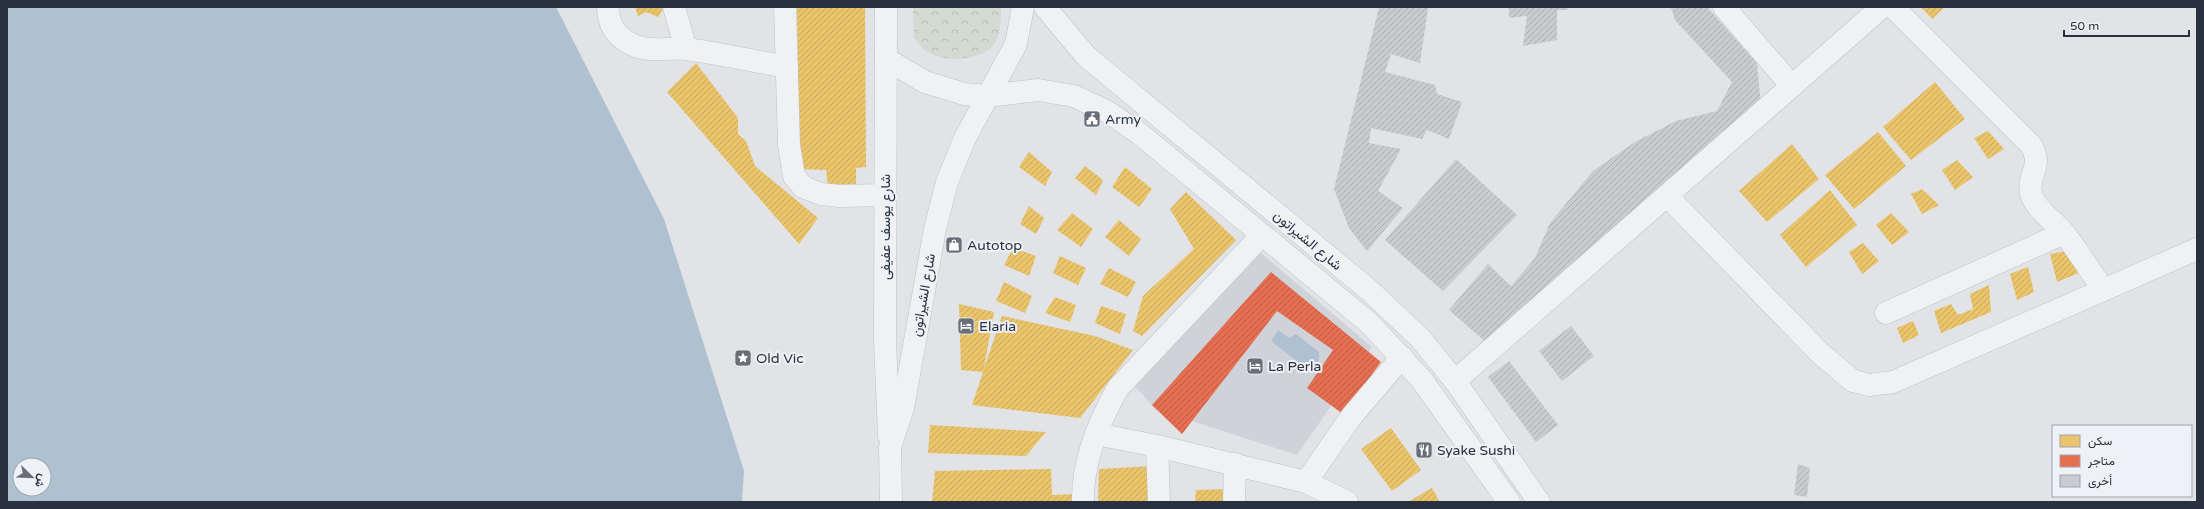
<svg xmlns="http://www.w3.org/2000/svg" width="2204" height="509" viewBox="0 0 2204 509" font-family="'Varela Round',Vazirmatn,sans-serif">
  <style>
    .built { fill: #cfd3d9 }
    .forest { fill: url(#forest-crowns) }
    .water { fill: #afc0d1; fill-rule: evenodd }
    .homes { fill: url(#homes-hatch) }
    .shops { fill: url(#shops-hatch) }
    .building { fill: url(#building-hatch) }
    .lines { fill: none; stroke-linecap: round; stroke-linejoin: round }
    .minor-casing { stroke: #bfc1c4; stroke-width: 23 }
    .minor { stroke: #f0f1f3; stroke-width: 22 }
    .labels { text-anchor: middle; stroke-width: 4; stroke-linejoin: round; paint-order: stroke }
    .poi-label { font-size: 14px; fill: #28313f; stroke: #eef1f6; text-anchor: start }
    .street-label { font-size: 14px; fill: #28313f; stroke: #eef1f6 }
  </style>
  <defs>
    <pattern id="forest-crowns" width="20" height="18" patternUnits="userSpaceOnUse"><rect width="20" height="18" fill="#d2dad1"/><path d="M2 6a3 3 0 1 1 6 0M12 15a3 3 0 1 1 6 0" fill="none" stroke="#b4bcb4"/></pattern>
    <pattern id="homes-hatch" width="6" height="6" patternUnits="userSpaceOnUse"><rect width="6" height="6" fill="#e9c46a"/><path d="M-1 1l2-2M0 6l6-6M5 7l2-2" fill="none" stroke="#c8a95d"/></pattern>
    <pattern id="shops-hatch" width="6" height="6" patternUnits="userSpaceOnUse"><rect width="6" height="6" fill="#e76f51"/><path d="M-1 1l2-2M0 6l6-6M5 7l2-2" fill="none" stroke="#bb5c45"/></pattern>
    <pattern id="building-hatch" width="6" height="6" patternUnits="userSpaceOnUse"><rect width="6" height="6" fill="#c9cbce"/><path d="M-1 1l2-2M0 6l6-6M5 7l2-2" fill="none" stroke="#adafb2"/></pattern>
  </defs>
  <rect width="100%" height="100%" fill="#e1e3e6"/>
  <path class="built" d="M 1256,249 L 1372,347 L 1297,455 L 1155,409 L 1134,385 Z"/>
  <path class="forest" d="M 913,7 L 1001,7 C 1001,19 1001,36 993,46 C 980,61 945,62 929,53 C 923,50 918,42 914,38 Z"/>
  <g class="water">
    <path d="M 7,7 L 556,7 L 664,219 L 744,471 L 742,502 L 7,502 ZM 20,465 L 44,465 L 44,489 L 20,489 Z"/>
    <path d="M 1278,330 L 1289,338 L 1296,334 L 1319,352 L 1319,361 L 1311,364 L 1307,369 L 1271,341 Z"/>
  </g>
  <g class="homes">
    <path d="M 635,7 L 664,7 L 658,17 L 646,12 L 638,16 Z"/>
    <path d="M 797,7 L 865,7 L 866,167 L 856,168 L 856,184 L 828,185 L 826,170 L 799,169 Z"/>
    <path d="M 1921,7 L 1945,7 L 1932,19 Z"/>
    <path d="M 696,63 L 738,118 L 738,134 L 746,141 L 755,166 L 818,218 L 799,244 L 667,92 Z"/>
    <path d="M 1935,82 L 1965,119 L 1911,160 L 1883,127 Z"/>
    <path d="M 1988,131 L 2004,149 L 1988,159 L 1974,138 Z"/>
    <path d="M 1878,132 L 1906,166 L 1854,209 L 1825,175 Z"/>
    <path d="M 1792,144 L 1819,179 L 1767,222 L 1739,191 Z"/>
    <path d="M 1029,152 L 1052,172 L 1045,186 L 1019,167 Z"/>
    <path d="M 1957,160 L 1973,177 L 1955,190 L 1942,170 Z"/>
    <path d="M 1085,166 L 1103,180 L 1096,195 L 1075,178 Z"/>
    <path d="M 1125,167 L 1152,189 L 1139,207 L 1112,187 Z"/>
    <path d="M 1922,189 L 1939,205 L 1922,214 L 1911,194 Z"/>
    <path d="M 1830,190 L 1857,225 L 1806,267 L 1780,235 Z"/>
    <path d="M 1186,192 L 1236,240 L 1142,336 L 1133,331 L 1143,296 L 1194,249 L 1170,209 Z"/>
    <path d="M 1029,206 L 1044,218 L 1036,234 L 1020,224 Z"/>
    <path d="M 1072,213 L 1093,229 L 1081,247 L 1057,230 Z"/>
    <path d="M 1891,213 L 1909,232 L 1892,245 L 1876,225 Z"/>
    <path d="M 1119,220 L 1141,239 L 1129,256 L 1105,237 Z"/>
    <path d="M 1863,243 L 1879,261 L 1862,274 L 1849,252 Z"/>
    <path d="M 1013,248 L 1036,256 L 1029,276 L 1004,265 Z"/>
    <path d="M 2067,251 L 2072,264 L 2078,264 L 2081,272 L 2057,282 L 2050,254 Z"/>
    <path d="M 1060,256 L 1086,268 L 1078,285 L 1053,273 Z"/>
    <path d="M 2028,267 L 2034,292 L 2017,300 L 2010,274 Z"/>
    <path d="M 1109,268 L 1136,282 L 1128,297 L 1100,284 Z"/>
    <path d="M 1004,282 L 1032,296 L 1025,313 L 996,301 Z"/>
    <path d="M 1989,285 L 1991,312 L 1941,333 L 1934,311 L 1951,304 L 1958,315 L 1973,309 L 1970,294 Z"/>
    <path d="M 1055,297 L 1076,305 L 1070,322 L 1045,313 Z"/>
    <path d="M 959,304 L 994,312 L 984,368 L 1002,316 L 1095,336 L 1133,350 L 1080,418 L 972,405 L 983,372 L 961,370 Z"/>
    <path d="M 1101,306 L 1126,314 L 1120,334 L 1095,323 Z"/>
    <path d="M 1913,321 L 1919,335 L 1903,343 L 1897,328 Z"/>
    <path d="M 930,425 L 1046,432 L 1026,456 L 928,453 Z"/>
    <path d="M 1391,428 L 1421,470 L 1392,491 L 1361,449 Z"/>
    <path d="M 1153,466 L 1154,502 L 1098,502 L 1099,469 Z"/>
    <path d="M 1051,469 L 1052,495 L 1076,494 L 1076,502 L 932,502 L 935,471 Z"/>
    <path d="M 1432,488 L 1440,502 L 1408,502 Z"/>
    <path d="M 1226,489 L 1226,502 L 1195,502 L 1196,490 Z"/>
  </g>
  <path class="shops" d="M 1271,272 L 1381,362 L 1343,414 L 1307,388 L 1333,350 L 1277,311 L 1182,434 L 1152,405 Z"/>
  <g class="building">
    <path d="M 1379,7 L 1431,7 L 1428,8 L 1420,63 L 1391,54 L 1385,72 L 1435,85 L 1437,94 L 1462,102 L 1449,139 L 1427,130 L 1422,139 L 1371,128 L 1369,143 L 1401,149 L 1378,191 L 1403,208 L 1367,251 L 1349,228 L 1334,189 Z"/>
    <path d="M 1509,7 L 1567,7 L 1568,10 L 1557,10 L 1557,40 L 1523,46 L 1527,16 L 1509,18 Z"/>
    <path d="M 1671,7 L 1707,7 L 1757,63 L 1761,105 L 1565,279 L 1558,275 L 1488,344 L 1449,310 L 1488,264 L 1511,286 L 1535,258 L 1550,223 L 1593,171 L 1635,142 L 1676,121 L 1717,111 L 1732,82 L 1675,20 Z"/>
    <path d="M 1456,159 L 1517,215 L 1443,291 L 1385,240 Z"/>
    <path d="M 1571,326 L 1594,356 L 1562,381 L 1539,351 Z"/>
    <path d="M 1509,361 L 1558,425 L 1536,442 L 1488,377 Z"/>
    <path d="M 1798,464 L 1810,468 L 1807,497 L 1794,495 Z"/>
  </g>
  <g class="lines">
    <g class="minor-casing">
      <g id="minor">
        <path d="M 608,7 C 608,25 616,37 633,45 C 651,53 669,47 687,49 C 721,54 754,61 787,67"/>
        <path d="M 674,7 L 686,49"/>
        <path d="M 785,7 L 789,145 L 794,176 L 803,187 L 821,194 L 839,196 L 885,195"/>
        <path d="M 886,7 L 885,341 L 889,436"/>
        <path d="M 1045,7 L 1086,56 L 1369,290 L 1420,338 L 1455,381 L 1539,502"/>
        <path d="M 1724,7 L 1792,86"/>
        <path d="M 1893,7 L 2031,145 C 2044,168 2027,173 2031,193 C 2035,209 2054,221 2064,233 C 2078,251 2090,271 2103,289"/>
        <path d="M 886,59 L 925,82 L 964,94 L 988,96 L 1038,90 L 1074,96 L 1108,112 L 1140,134 L 1369,323 L 1421,379 L 1509,502"/>
        <path d="M 1668,197 L 1821,354 L 1853,381 L 1869,385 L 1893,382 L 2197,249"/>
        <path d="M 1886,313 L 2064,233"/>
        <path d="M 1455,381 L 1882,7"/>
        <path d="M 1096,434 L 1157,446 L 1306,482 L 1347,502"/>
        <path d="M 1157,446 L 1159,502"/>
        <path d="M 1306,482 L 1351,417 L 1402,357"/>
        <path d="M 891,502 L 890,447 L 903,408 L 935,229 L 947,182 L 965,138 L 1016,44 L 1023,7"/>
        <path d="M 1083,502 C 1082,462 1098,423 1118,388 L 1261,236"/>
        <path d="M 1234,502 L 1235,464"/>
      </g>
    </g>
    <use href="#minor" class="minor"/>
  </g>
  <defs>
    <g id="civic-square" transform="scale(0.9)"><rect x="-9" y="-9" width="18" height="18" rx="4" fill="#696f79" stroke="#eef1f6"/><path d="M-.6-6.5H3V-4.5H.6V-3L4-1V1h2V6H-6V1h2V-1L-.6-3ZM-1.2 2.5V6h2.4V2.5Z" fill="#fff"/></g>
    <g id="shop-square" transform="scale(0.9)"><rect x="-9" y="-9" width="18" height="18" rx="4" fill="#696f79" stroke="#eef1f6"/><path d="M-5-2.5h2.3a2.7 3.5 0 0 1 5.4 0H5L5.5 6h-11ZM-1.5-2.5h3a1.5 2.3 0 0 0-3 0Z" fill="#fff"/></g>
    <g id="hotel-square" transform="scale(0.9)"><rect x="-9" y="-9" width="18" height="18" rx="4" fill="#696f79" stroke="#eef1f6"/><path d="M-6-4.5h1.5V1H6V5H4.5V3h-9V5H-6ZM-4 0a1.8 1.8 0 1 1 3.6 0ZM.5 0V-2.5h3Q6-2.5 6 0Z" fill="#fff"/></g>
    <g id="sight-square" transform="scale(0.9)"><rect x="-9" y="-9" width="18" height="18" rx="4" fill="#696f79" stroke="#eef1f6"/><path d="M0-6L1.8-2.2L6-1.7L2.9 1.2L3.7 5.4L0 3.3L-3.7 5.4L-2.9 1.2L-6-1.7L-1.8-2.2Z" fill="#fff"/></g>
    <g id="restaurant-square" transform="scale(0.9)"><rect x="-9" y="-9" width="18" height="18" rx="4" fill="#696f79" stroke="#eef1f6"/><path d="M-5-6h1v4h1v-4h1v4h1v-4h1v5L-1.5 .5V6h-2V.5L-5-1ZM5-6V6H3V1.5H1.5Q1.5-4 5-6Z" fill="#fff"/></g>
  </defs>
  <g fill-rule="evenodd">
    <use href="#civic-square" x="1092" y="119"/>
    <use href="#shop-square" x="954" y="245"/>
    <use href="#hotel-square" x="966" y="326"/>
    <use href="#sight-square" x="743" y="358"/>
    <use href="#hotel-square" x="1255" y="366"/>
    <use href="#restaurant-square" x="1424" y="450"/>
  </g>
  <g class="labels">
    <g class="poi-label">
      <text x="1105" y="124">Army</text>
      <text x="967" y="250">Autotop</text>
      <text x="979" y="331">Elaria</text>
      <text x="756" y="363">Old Vic</text>
      <text x="1268" y="371">La Perla</text>
      <text x="1437" y="455">Syake Sushi</text>
    </g>
    <g class="street-label">
      <text transform="translate(885 227) rotate(-90)" y="5">شارع يوسف عفيفى</text>
      <text transform="translate(1308 240) rotate(40)" y="5">شارع الشيراتون</text>
      <text transform="translate(923 295) rotate(-80)" y="5">شارع الشيراتون</text>
    </g>
  </g>
  <rect width="2204" height="509" fill="none" stroke="#28313f" stroke-width="16"/>
  <rect x="2052" y="425" width="140" height="72" fill="#eef1f6" stroke="#9fa4ad"/>
  <rect x="2060" y="435" width="20" height="12" fill="#e9c46a" stroke="#9fa4ad"/>
  <text x="2088" y="445" font-size="12" fill="#28313f">سكن</text>
  <rect x="2060" y="455" width="20" height="12" fill="#e76f51" stroke="#9fa4ad"/>
  <text x="2088" y="465" font-size="12" fill="#28313f">متاجر</text>
  <rect x="2060" y="475" width="20" height="12" fill="#c9cbce" stroke="#9fa4ad"/>
  <text x="2088" y="485" font-size="12" fill="#28313f">أخرى</text>
  <g transform="translate(32 477) rotate(113)"><circle r="19" fill="#eef1f6" stroke="#9fa4ad"/>
  <path d="M0-3L7 15L0 10L-7 15Z" fill="#696f79"/>
  <text y="-6" font-size="11" font-weight="bold" text-anchor="middle" fill="#28313f">ش</text>
  </g>
  <path d="M2064 30v6h125v-6" fill="none" stroke="#28313f" stroke-width="2"/>
  <text x="2070" y="30" font-size="12" fill="#28313f" stroke="#eef1f6" stroke-width="3" paint-order="stroke">50 m</text>
</svg>
